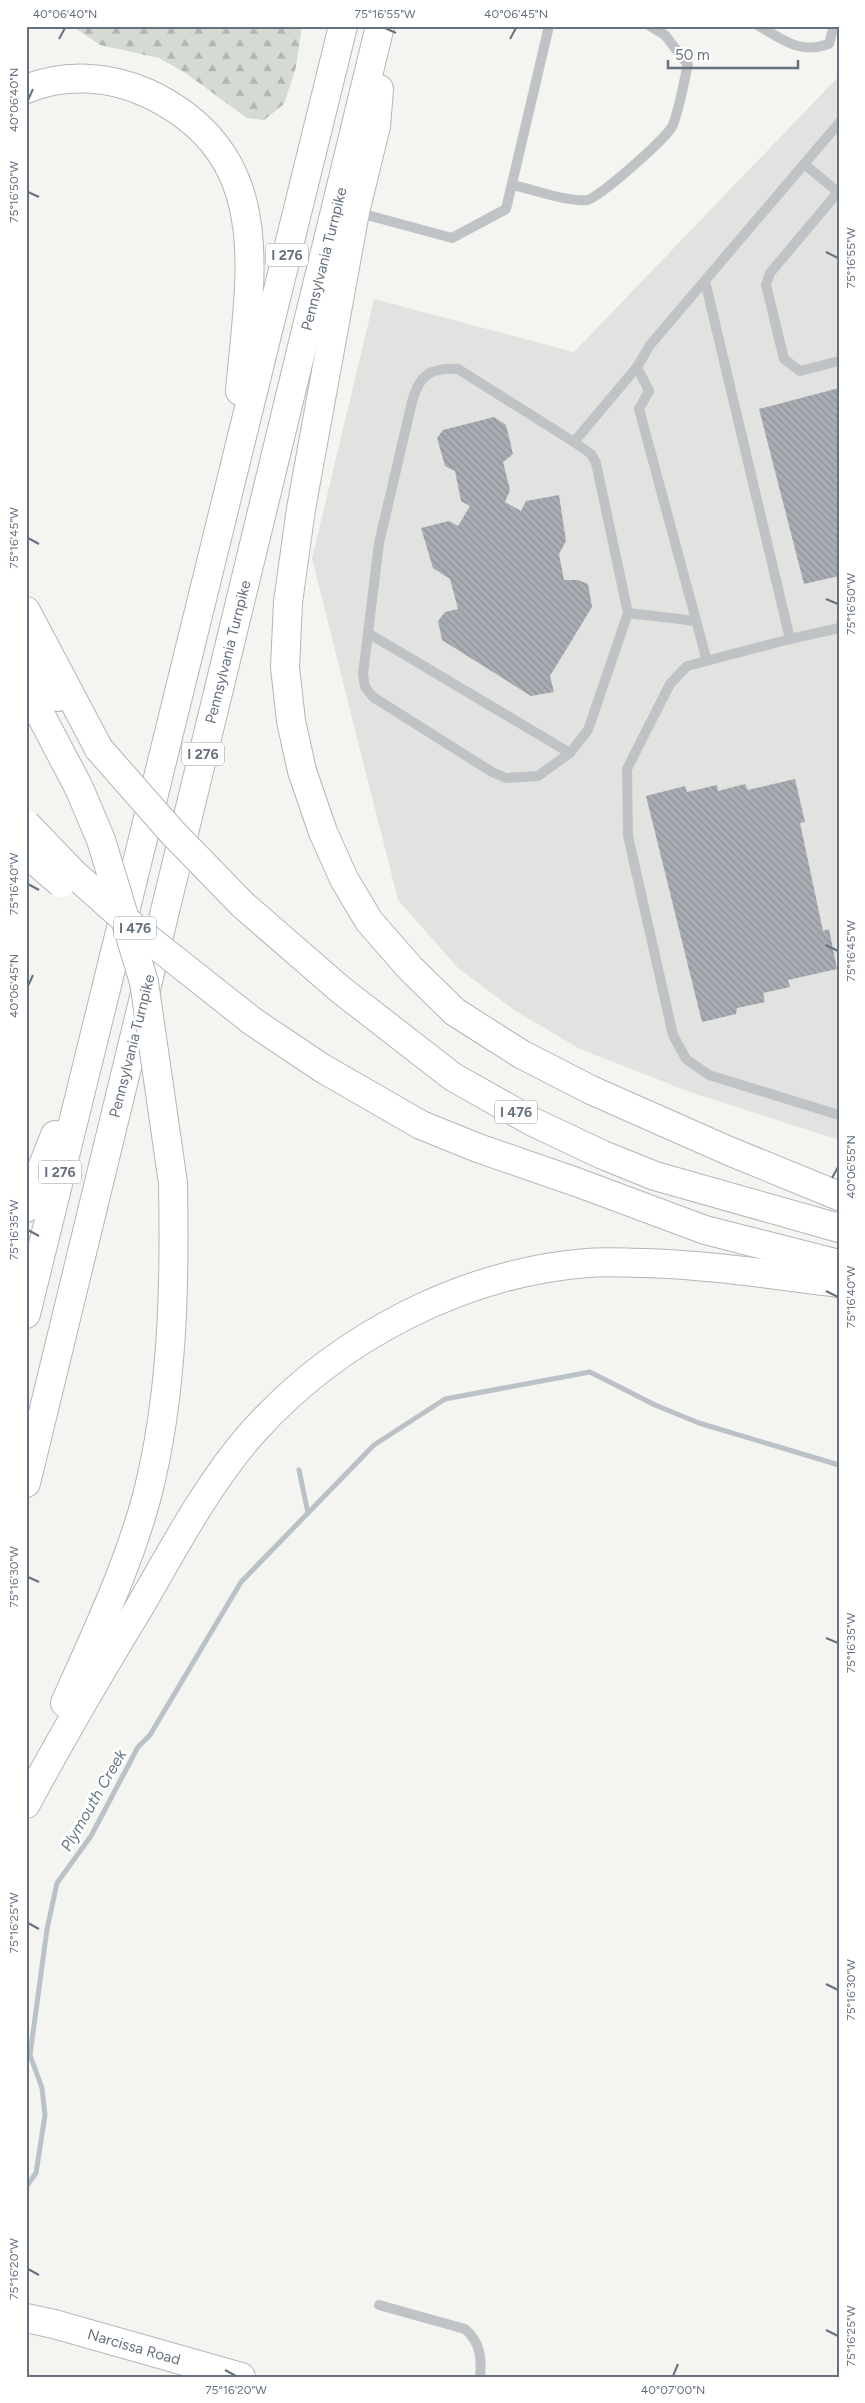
<svg xmlns="http://www.w3.org/2000/svg" width="865" height="2403" viewBox="0 0 865 2403" font-family="Figtree,sans-serif">
  <style>
    .built { fill: #e2e3e1 }
    .forest { fill: url(#forest-firs) }
    .lines { fill: none; stroke-linecap: round; stroke-linejoin: round }
    .stream { stroke: #bac2c8; stroke-width: 5 }
    .building { fill: url(#building-back-hatch) }
    .secondary-casing { stroke: #b5b8bd; stroke-width: 30 }
    .highway-casing { stroke: #b3b6b9; stroke-width: 30 }
    .lane { stroke: #c0c3c6; stroke-width: 10 }
    .secondary { stroke: #fff; stroke-width: 28 }
    .highway { stroke: #fff; stroke-width: 28 }
    .highway-bridge-casing { stroke: #b3b6b9; stroke-width: 30; stroke-linecap: butt }
    .highway-bridge { stroke: #fff; stroke-width: 28 }
    .ticks { fill: none; stroke: #66717f; stroke-width: 2 }
    .labels { text-anchor: middle; stroke-width: 5; stroke-linejoin: round; paint-order: stroke }
    .shield { fill: #fff; stroke: #949ca5; stroke-width: 1 }
    .shield-label { font-size: 14px; font-weight: bold; fill: #66717f }
    .street-label { font-size: 15px; fill: #66717f; stroke: #fff }
    .water-label { font-size: 16px; font-style: italic; fill: #677884; stroke: #fff }
    .neatline { fill: none; stroke: #66717f; stroke-width: 2 }
    .ticks-label { font-size: 12px; text-anchor: middle; fill: #66717f }
  </style>
  <defs>
    <pattern id="forest-firs" width="22" height="20" patternUnits="userSpaceOnUse" patternTransform="scale(1.25)"><rect width="22" height="20" fill="#d5dbd2"/><path d="M5 1l3.5 6h-7zM16 11l3.5 6h-7z" fill="#b1b6b0"/></pattern>
    <pattern id="building-back-hatch" width="6" height="6" patternUnits="userSpaceOnUse" patternTransform="scale(1.25)"><rect width="6" height="6" fill="#a8adb3"/><path d="M-1 5l2 2M0 0l6 6M5-1l2 2" fill="none" stroke="#8d9197"/></pattern>
  </defs>
  <rect width="100%" height="100%" fill="#f4f4f1"/>
  <path class="built" d="M 839,76 L 839,1140 L 690,1092 L 580,1049 L 514,1010 L 458,968 L 398,900 L 312,559 L 374,299 L 574,352 Z"/>
  <path class="forest" d="M 72,26 L 302,26 L 296,67 L 284,104 L 264,120 L 247,118 L 184,72 L 159,58 L 100,45 Z"/>
  <g class="lines">
    <g class="stream">
      <path d="M 299,1470 L 308,1513"/>
      <path d="M 26,2187 L 36,2173 L 45,2115 L 42,2088 L 30,2055 L 47,1929 L 57,1883 L 91,1836 L 138,1747 L 150,1735 L 241,1582 L 374,1445 L 445,1399 L 590,1372 L 655,1405 L 699,1423 L 839,1465"/>
    </g>
  </g>
  <g class="building">
    <path d="M 839,388 L 839,576 L 804,584 L 759,409 Z"/>
    <path d="M 494,417 L 506,425 L 513,454 L 503,462 L 510,490 L 505,502 L 521,511 L 526,501 L 559,495 L 566,541 L 559,554 L 564,580 L 578,580 L 588,584 L 592,607 L 550,676 L 554,692 L 531,696 L 442,640 L 438,621 L 445,612 L 458,609 L 450,579 L 433,568 L 421,528 L 449,521 L 458,526 L 470,506 L 461,501 L 455,471 L 445,466 L 437,438 L 443,430 Z"/>
    <path d="M 795,779 L 805,822 L 800,823 L 823,931 L 829,929 L 837,969 L 788,980 L 790,987 L 763,993 L 765,1002 L 737,1008 L 736,1014 L 702,1022 L 646,796 L 685,786 L 687,792 L 717,785 L 718,791 L 745,784 L 748,790 Z"/>
  </g>
  <g class="lines">
    <g class="secondary-casing">
      <path id="secondary" d="M 26,2318 L 54,2324 L 241,2377"/>
    </g>
    <g class="highway-casing">
      <g id="highway">
        <path d="M 26,89 C 65,73 110,76 147,93 C 278,154 250,274 240,391"/>
        <path d="M 379,89 L 376,126 L 355,212 L 301,509 L 288,602 L 285,667 L 291,721 L 302,771 L 323,832 L 344,879 L 369,921 L 410,968 L 455,1012 L 521,1054 L 591,1090 L 729,1151 L 839,1196"/>
        <path d="M 26,611 L 99,749"/>
        <path d="M 26,657 L 58,697"/>
        <path d="M 26,687 L 79,788"/>
        <path d="M 243,905 L 341,990 L 453,1077 L 533,1122 L 603,1155 L 655,1176 L 839,1228"/>
        <path d="M 252,1021 L 322,1068 L 421,1125 L 478,1148 L 579,1183 L 705,1230 L 839,1264"/>
        <path d="M 26,1208 L 55,1135"/>
        <path d="M 26,1314 L 343,26"/>
        <path d="M 26,1483 L 380,26"/>
        <path d="M 65,1703 C 95,1636 128,1567 147,1496 C 173,1394 175,1287 173,1183"/>
        <path d="M 26,1804 C 62,1737 100,1672 139,1608 C 174,1548 207,1484 253,1432 C 337,1338 462,1273 587,1263 C 606,1261 626,1263 646,1263 C 711,1265 774,1275 839,1283"/>
      </g>
    </g>
    <g class="lane">
      <path d="M 759,26 C 785,41 799,54 829,44 L 834,26"/>
      <path d="M 804,164 L 838,192"/>
      <path d="M 512,185 C 533,189 566,202 587,200 C 599,198 668,137 673,125 C 680,106 683,85 688,65 L 665,35 L 650,26"/>
      <path d="M 839,191 L 770,273 L 766,285 L 784,359 L 800,371 L 839,361"/>
      <path d="M 356,212 L 452,238 L 506,209 L 549,26"/>
      <path d="M 705,281 L 790,639 L 687,666 L 670,684 L 627,769 L 628,836 L 673,1035 L 686,1059 L 709,1075 L 839,1115"/>
      <path d="M 637,367 L 574,442 L 458,369 C 431,367 419,375 412,402 L 379,543 L 363,674 L 365,687 L 373,697 L 492,772 L 506,778 L 538,776 L 570,753 L 588,730 L 628,613 L 696,621"/>
      <path d="M 574,442 L 591,454 L 596,463 L 628,613"/>
      <path d="M 368,633 L 570,753"/>
      <path d="M 790,639 L 839,628"/>
      <path d="M 707,661 L 639,409 L 649,391 L 637,367 L 650,345 L 839,123"/>
      <path d="M 379,2305 L 465,2329 C 480,2342 482,2357 480,2377"/>
    </g>
    <use href="#secondary" class="secondary"/>
    <use href="#highway" class="highway"/>
    <g class="highway-bridge-casing">
      <g id="highway-bridge">
        <path d="M 99,749 L 172,832 L 243,905"/>
        <path d="M 79,788 L 101,840 L 144,982 L 173,1183"/>
        <path d="M 26,824 L 73,873 L 137,930 L 252,1021"/>
        <path d="M 26,853 L 61,883"/>
      </g>
    </g>
    <use href="#highway-bridge" class="highway-bridge"/>
  </g>
  <path class="ticks" d="M 385,28 L 396,33M 59,39 L 65,28M 510,39 L 516,28M 28,100 L 33,89M 28,192 L 39,197M 826,252 L 838,258M 28,538 L 39,544M 826,599 L 838,604M 28,884 L 39,890M 826,945 L 838,951M 28,986 L 33,975M 832,1178 L 838,1167M 28,1230 L 39,1236M 826,1291 L 838,1297M 28,1577 L 39,1582M 826,1638 L 838,1643M 28,1923 L 39,1929M 826,1984 L 838,1990M 28,2269 L 39,2275M 826,2330 L 838,2336M 225,2370 L 236,2376M 673,2376 L 678,2364"/>
  <g class="labels">
    <g class="shield">
      <rect x="266" y="243.5" width="42" height="23" rx="4"/>
      <rect x="182" y="742.5" width="42" height="23" rx="4"/>
      <rect x="114" y="916.5" width="42" height="23" rx="4"/>
      <rect x="495" y="1100.5" width="42" height="23" rx="4"/>
      <rect x="39" y="1160.5" width="42" height="23" rx="4"/>
    </g>
    <g class="shield-label">
      <text x="287" y="260">I 276</text>
      <text x="203" y="759">I 276</text>
      <text x="135" y="933">I 476</text>
      <text x="516" y="1117">I 476</text>
      <text x="60" y="1177">I 276</text>
    </g>
    <g class="street-label">
      <text transform="translate(324 259) rotate(-76)" y="5">Pennsylvania Turnpike</text>
      <text transform="translate(228 652) rotate(-76)" y="5">Pennsylvania Turnpike</text>
      <text transform="translate(132 1046) rotate(-76)" y="5">Pennsylvania Turnpike</text>
      <text transform="translate(134 2347) rotate(16)" y="5">Narcissa Road</text>
    </g>
    <g class="water-label">
      <text transform="translate(93 1800) rotate(-60)" y="6">Plymouth Creek</text>
    </g>
  </g>
  <rect width="865" height="2403" fill="none" stroke="#ffffff" stroke-width="55"/>
  <path d="M668 60v8h130v-8" fill="none" stroke="#66717f" stroke-width="2.5"/>
  <text x="675" y="60" font-size="15" fill="#66717f" stroke="#ffffff" stroke-width="4" paint-order="stroke">50 m</text>
  <rect x="28" y="28" width="810" height="2348" class="neatline"/>
  <g class="ticks-label">
    <text x="65" y="18">40°06'40"N</text>
    <text x="385" y="18">75°16'55"W</text>
    <text x="516" y="18">40°06'45"N</text>
    <text transform="translate(14 100) rotate(-90)" y="4">40°06'40"N</text>
    <text transform="translate(14 192) rotate(-90)" y="4">75°16'50"W</text>
    <text transform="translate(851 258) rotate(-90)" y="4">75°16'55"W</text>
    <text transform="translate(14 538) rotate(-90)" y="4">75°16'45"W</text>
    <text transform="translate(851 604) rotate(-90)" y="4">75°16'50"W</text>
    <text transform="translate(14 884) rotate(-90)" y="4">75°16'40"W</text>
    <text transform="translate(851 951) rotate(-90)" y="4">75°16'45"W</text>
    <text transform="translate(14 986) rotate(-90)" y="4">40°06'45"N</text>
    <text transform="translate(851 1167) rotate(-90)" y="4">40°06'55"N</text>
    <text transform="translate(14 1230) rotate(-90)" y="4">75°16'35"W</text>
    <text transform="translate(851 1297) rotate(-90)" y="4">75°16'40"W</text>
    <text transform="translate(14 1577) rotate(-90)" y="4">75°16'30"W</text>
    <text transform="translate(851 1643) rotate(-90)" y="4">75°16'35"W</text>
    <text transform="translate(14 1923) rotate(-90)" y="4">75°16'25"W</text>
    <text transform="translate(851 1990) rotate(-90)" y="4">75°16'30"W</text>
    <text transform="translate(14 2269) rotate(-90)" y="4">75°16'20"W</text>
    <text transform="translate(851 2336) rotate(-90)" y="4">75°16'25"W</text>
    <text x="236" y="2394">75°16'20"W</text>
    <text x="673" y="2394">40°07'00"N</text>
  </g>
</svg>
